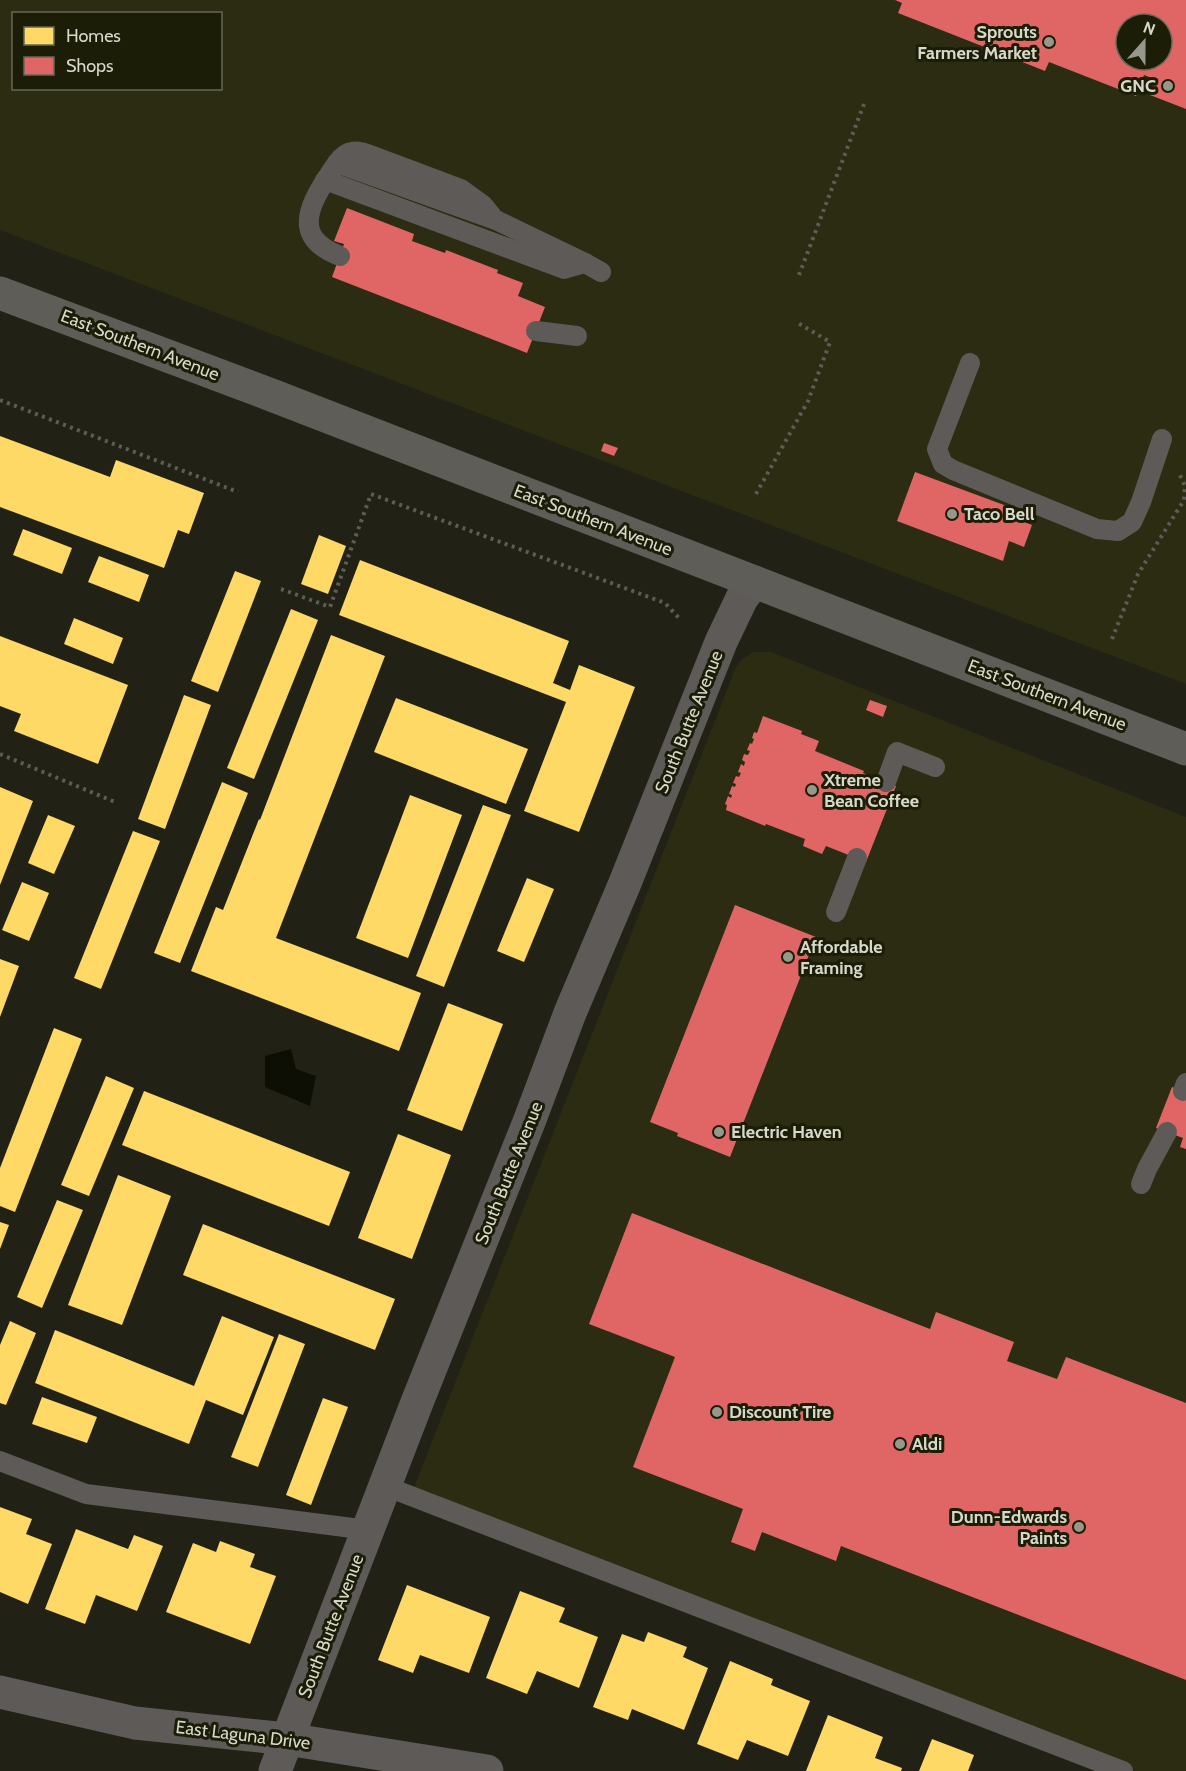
<svg xmlns="http://www.w3.org/2000/svg" width="1186" height="1771" viewBox="0 0 1186 1771" font-family="Cabin,sans-serif">
  <style>
    .built { fill: #2b2c11; fill-rule: evenodd }
    .water { fill: #0e0f04 }
    .homes { fill: #ffd966 }
    .shops { fill: #e06666; fill-rule: evenodd }
    .lines { fill: none; stroke-linecap: round; stroke-linejoin: round }
    .path { stroke: #5d5c56; stroke-width: 4; stroke-dasharray: 3 4.5; stroke-linecap: butt }
    .service { stroke: #5d5a58; stroke-width: 20 }
    .minor { stroke: #5d5a58; stroke-width: 33 }
    .secondary { stroke: #5f5d58; stroke-width: 33 }
    .poi-dot { fill: #97988b; stroke: #1c1d07; stroke-width: 2 }
    .labels { text-anchor: middle; stroke-width: 6; stroke-linejoin: round; paint-order: stroke }
    .poi-label { font-size: 18px; font-weight: bold; fill: #d6d8ca; stroke: #1c1d07; text-anchor: start }
    .street-label { font-size: 18px; fill: #d6d8ca; stroke: #1c1d07 }
  </style>
  <rect width="100%" height="100%" fill="#212215"/>
  <g class="built">
    <path d="M 0,0 L 1186,0 L 1186,684 L 0,230 ZM 14,14 L 220,14 L 220,88 L 14,88 ZM 1126,24 L 1162,24 L 1162,60 L 1126,60 Z"/>
    <path d="M 754,652 L 771,652 L 1186,817 L 1186,1771 L 1127,1771 L 411,1495 L 736,667 L 742,659 Z"/>
  </g>
  <path class="water" d="M 291,1049 L 296,1069 L 316,1076 L 310,1106 L 265,1087 L 265,1056 Z"/>
  <g class="homes">
    <path d="M 0,436 L 110,477 L 116,460 L 204,493 L 189,534 L 178,530 L 164,568 L 0,507 Z"/>
    <path d="M 23,529 L 72,548 L 62,574 L 13,555 Z"/>
    <path d="M 319,535 L 346,546 L 328,594 L 301,584 Z"/>
    <path d="M 99,556 L 149,575 L 139,602 L 88,582 Z"/>
    <path d="M 360,560 L 569,641 L 553,683 L 570,690 L 579,665 L 635,687 L 579,832 L 524,811 L 566,702 L 339,615 Z"/>
    <path d="M 235,571 L 261,581 L 218,692 L 191,681 Z"/>
    <path d="M 291,609 L 318,620 L 254,779 L 227,768 Z"/>
    <path d="M 74,618 L 123,638 L 113,664 L 64,644 Z"/>
    <path d="M 331,635 L 385,656 L 276,938 L 421,993 L 399,1051 L 191,971 L 216,907 L 223,910 L 259,819 L 260,820 Z"/>
    <path d="M 0,636 L 128,685 L 98,764 L 14,731 L 21,714 L 0,706 Z"/>
    <path d="M 184,695 L 211,705 L 165,829 L 138,819 Z"/>
    <path d="M 396,698 L 528,749 L 506,804 L 374,752 Z"/>
    <path d="M 222,782 L 248,793 L 180,963 L 154,953 Z"/>
    <path d="M 0,787 L 33,801 L 0,885 Z"/>
    <path d="M 410,795 L 462,815 L 408,958 L 356,938 Z"/>
    <path d="M 483,805 L 511,815 L 444,987 L 416,976 Z"/>
    <path d="M 48,815 L 75,826 L 54,874 L 28,863 Z"/>
    <path d="M 133,831 L 160,841 L 101,989 L 74,978 Z"/>
    <path d="M 527,878 L 554,889 L 524,962 L 497,951 Z"/>
    <path d="M 22,882 L 49,893 L 29,941 L 2,930 Z"/>
    <path d="M 0,959 L 19,966 L 0,1017 Z"/>
    <path d="M 448,1003 L 503,1024 L 462,1131 L 407,1110 Z"/>
    <path d="M 54,1028 L 82,1039 L 15,1212 L 0,1206 L 0,1168 Z"/>
    <path d="M 106,1076 L 134,1088 L 89,1196 L 61,1185 Z"/>
    <path d="M 144,1091 L 350,1172 L 329,1226 L 122,1145 Z"/>
    <path d="M 398,1134 L 451,1155 L 412,1259 L 358,1238 Z"/>
    <path d="M 118,1175 L 171,1196 L 122,1325 L 68,1305 Z"/>
    <path d="M 57,1200 L 83,1210 L 42,1308 L 17,1297 Z"/>
    <path d="M 0,1222 L 9,1225 L 0,1249 Z"/>
    <path d="M 203,1224 L 395,1299 L 375,1350 L 183,1275 Z"/>
    <path d="M 222,1316 L 274,1337 L 243,1415 L 206,1400 L 189,1444 L 35,1383 L 55,1330 L 194,1386 Z"/>
    <path d="M 10,1321 L 36,1333 L 6,1405 L 0,1403 L 0,1345 Z"/>
    <path d="M 279,1334 L 305,1344 L 258,1467 L 231,1457 Z"/>
    <path d="M 42,1397 L 97,1417 L 87,1443 L 32,1424 Z"/>
    <path d="M 323,1398 L 348,1407 L 311,1505 L 286,1495 Z"/>
    <path d="M 0,1507 L 32,1519 L 26,1534 L 52,1544 L 28,1604 L 0,1592 Z"/>
    <path d="M 76,1529 L 128,1549 L 134,1535 L 163,1546 L 137,1611 L 96,1595 L 85,1624 L 45,1609 Z"/>
    <path d="M 220,1541 L 255,1554 L 250,1567 L 276,1576 L 250,1644 L 166,1612 L 193,1543 L 216,1552 Z"/>
    <path d="M 407,1585 L 490,1617 L 469,1673 L 420,1655 L 413,1673 L 378,1660 Z"/>
    <path d="M 520,1591 L 565,1608 L 559,1622 L 598,1637 L 579,1688 L 537,1671 L 527,1694 L 486,1678 Z"/>
    <path d="M 648,1632 L 687,1647 L 683,1657 L 708,1668 L 684,1730 L 632,1709 L 628,1720 L 593,1707 L 622,1634 L 644,1642 Z"/>
    <path d="M 730,1661 L 773,1679 L 771,1685 L 810,1701 L 788,1756 L 747,1740 L 738,1760 L 697,1744 Z"/>
    <path d="M 828,1715 L 883,1737 L 875,1758 L 902,1768 L 901,1771 L 806,1771 Z"/>
    <path d="M 932,1739 L 974,1755 L 968,1771 L 919,1771 Z"/>
  </g>
  <g class="shops">
    <path d="M 895,0 L 1186,0 L 1186,109 L 1150,95 L 1157,80 L 1144,75 L 1136,96 L 1049,62 L 1045,71 L 898,13 L 902,3 ZM 1126,24 L 1162,24 L 1162,60 L 1126,60 Z"/>
    <path d="M 347,208 L 414,234 L 412,241 L 445,253 L 446,250 L 498,270 L 497,273 L 523,283 L 518,296 L 545,307 L 527,353 L 332,277 L 344,244 L 334,241 Z"/>
    <path d="M 604,443 L 618,448 L 614,456 L 601,451 Z"/>
    <path d="M 915,472 L 1023,512 L 1019,520 L 1032,525 L 1024,547 L 1009,541 L 1003,561 L 897,521 Z"/>
    <path d="M 870,700 L 887,706 L 883,717 L 866,710 Z"/>
    <path d="M 763,716 L 802,731 L 801,734 L 819,741 L 815,751 L 864,771 L 863,773 L 896,786 L 866,862 L 826,846 L 822,854 L 803,846 L 805,839 L 766,824 L 765,826 L 726,810 L 727,805 L 725,804 L 728,796 L 731,798 L 732,795 L 729,794 L 732,786 L 735,787 L 736,784 L 733,783 L 736,776 L 739,777 L 741,773 L 738,772 L 741,764 L 744,766 L 745,762 L 742,760 L 744,754 L 748,755 L 750,751 L 747,750 L 750,743 L 752,744 L 754,739 L 752,738 L 754,732 L 757,733 Z"/>
    <path d="M 735,905 L 816,937 L 730,1157 L 677,1136 L 678,1133 L 650,1122 Z"/>
    <path d="M 1172,1087 L 1186,1092 L 1186,1149 L 1180,1147 L 1183,1138 L 1156,1128 Z"/>
    <path d="M 632,1213 L 930,1329 L 936,1312 L 1014,1342 L 1007,1361 L 1057,1379 L 1066,1357 L 1186,1403 L 1186,1680 L 841,1546 L 836,1561 L 762,1532 L 755,1551 L 731,1542 L 743,1509 L 633,1467 L 675,1357 L 589,1324 Z"/>
  </g>
  <g class="lines">
    <g class="path">
      <path d="M 799,275 L 864,104"/>
      <path d="M 0,400 L 238,492"/>
      <path d="M 756,494 L 808,401 L 830,342 L 798,323"/>
      <path d="M 281,589 L 330,607 L 371,494 L 665,603 L 679,618"/>
      <path d="M 1112,639 L 1138,574 L 1184,500 L 1185,486 L 1179,473"/>
      <path d="M 0,754 L 115,802"/>
    </g>
    <g class="service">
      <path d="M 337,163 C 347,148 358,150 373,156 L 461,189 L 483,205 L 492,216"/>
      <path d="M 325,180 L 564,269 L 585,263 L 601,272"/>
      <path d="M 340,256 C 285,235 315,196 337,163 L 496,220 L 585,263"/>
      <path d="M 536,331 L 577,336"/>
      <path d="M 970,363 L 937,449 L 943,464 L 953,470 L 1097,529 L 1118,531 L 1132,522 L 1141,502 L 1162,439"/>
      <path d="M 886,782 L 897,752 L 935,767"/>
      <path d="M 836,912 L 857,858"/>
      <path d="M 1183,1091 L 1186,1083"/>
      <path d="M 1141,1184 L 1147,1169 L 1167,1132"/>
      <path d="M 0,1461 L 86,1494 L 368,1530"/>
      <path d="M 385,1486 L 1123,1771"/>
    </g>
    <g class="minor">
      <path d="M 0,1692 L 135,1723 L 287,1739 L 487,1771"/>
      <path d="M 275,1771 L 416,1405 L 529,1122 L 570,1013 L 625,883 L 721,642 L 742,598 L 754,582"/>
    </g>
    <path class="secondary" d="M 0,293 L 274,396 L 1186,749"/>
  </g>
  <g class="poi-dot">
    <circle cx="1049" cy="42" r="6"/>
    <circle cx="1168" cy="86" r="6"/>
    <circle cx="952" cy="514" r="6"/>
    <circle cx="812" cy="790" r="6"/>
    <circle cx="788" cy="957" r="6"/>
    <circle cx="719" cy="1132" r="6"/>
    <circle cx="717" cy="1412" r="6"/>
    <circle cx="900" cy="1444" r="6"/>
    <circle cx="1079" cy="1527" r="6"/>
  </g>
  <g class="labels">
    <g class="poi-label">
      <text x="1037" y="38" text-anchor="end">Sprouts<tspan x="1037" dy="21">Farmers Market</tspan></text>
      <text x="1156" y="92" text-anchor="end">GNC</text>
      <text x="964" y="520">Taco Bell</text>
      <text x="824" y="786">Xtreme<tspan x="824" dy="21">Bean Coffee</tspan></text>
      <text x="800" y="953">Affordable<tspan x="800" dy="21">Framing</tspan></text>
      <text x="731" y="1138">Electric Haven</text>
      <text x="729" y="1418">Discount Tire</text>
      <text x="912" y="1450">Aldi</text>
      <text x="1067" y="1523" text-anchor="end">Dunn-Edwards<tspan x="1067" dy="21">Paints</tspan></text>
    </g>
    <g class="street-label">
      <text transform="translate(140 345) rotate(21)" y="6">East Southern Avenue</text>
      <text transform="translate(593 520) rotate(21)" y="6">East Southern Avenue</text>
      <text transform="translate(1047 695) rotate(21)" y="6">East Southern Avenue</text>
      <text transform="translate(689 722) rotate(-68)" y="6">South Butte Avenue</text>
      <text transform="translate(509 1173) rotate(-68)" y="6">South Butte Avenue</text>
      <text transform="translate(331 1626) rotate(-69)" y="6">South Butte Avenue</text>
      <text transform="translate(243 1735) rotate(7)" y="6">East Laguna Drive</text>
    </g>
  </g>
  <rect x="12" y="12" width="210" height="78" fill="#1c1d07" stroke="#666855" stroke-width="1.5"/>
  <rect x="24" y="27" width="30" height="18" fill="#ffd966" stroke="#666855" stroke-width="1.5"/>
  <text x="66" y="42" font-size="18" fill="#d6d8ca">Homes</text>
  <rect x="24" y="57" width="30" height="18" fill="#e06666" stroke="#666855" stroke-width="1.5"/>
  <text x="66" y="72" font-size="18" fill="#d6d8ca">Shops</text>
  <g transform="translate(1144 42) rotate(21)"><circle r="28" fill="#1c1d07" stroke="#666855" stroke-width="1.5"/>
  <path d="M0-4.5L10 22L0 15L-10 22Z" fill="#97988b"/>
  <text y="-9" font-size="16" font-weight="bold" text-anchor="middle" fill="#d6d8ca">N</text>
  </g>
</svg>
